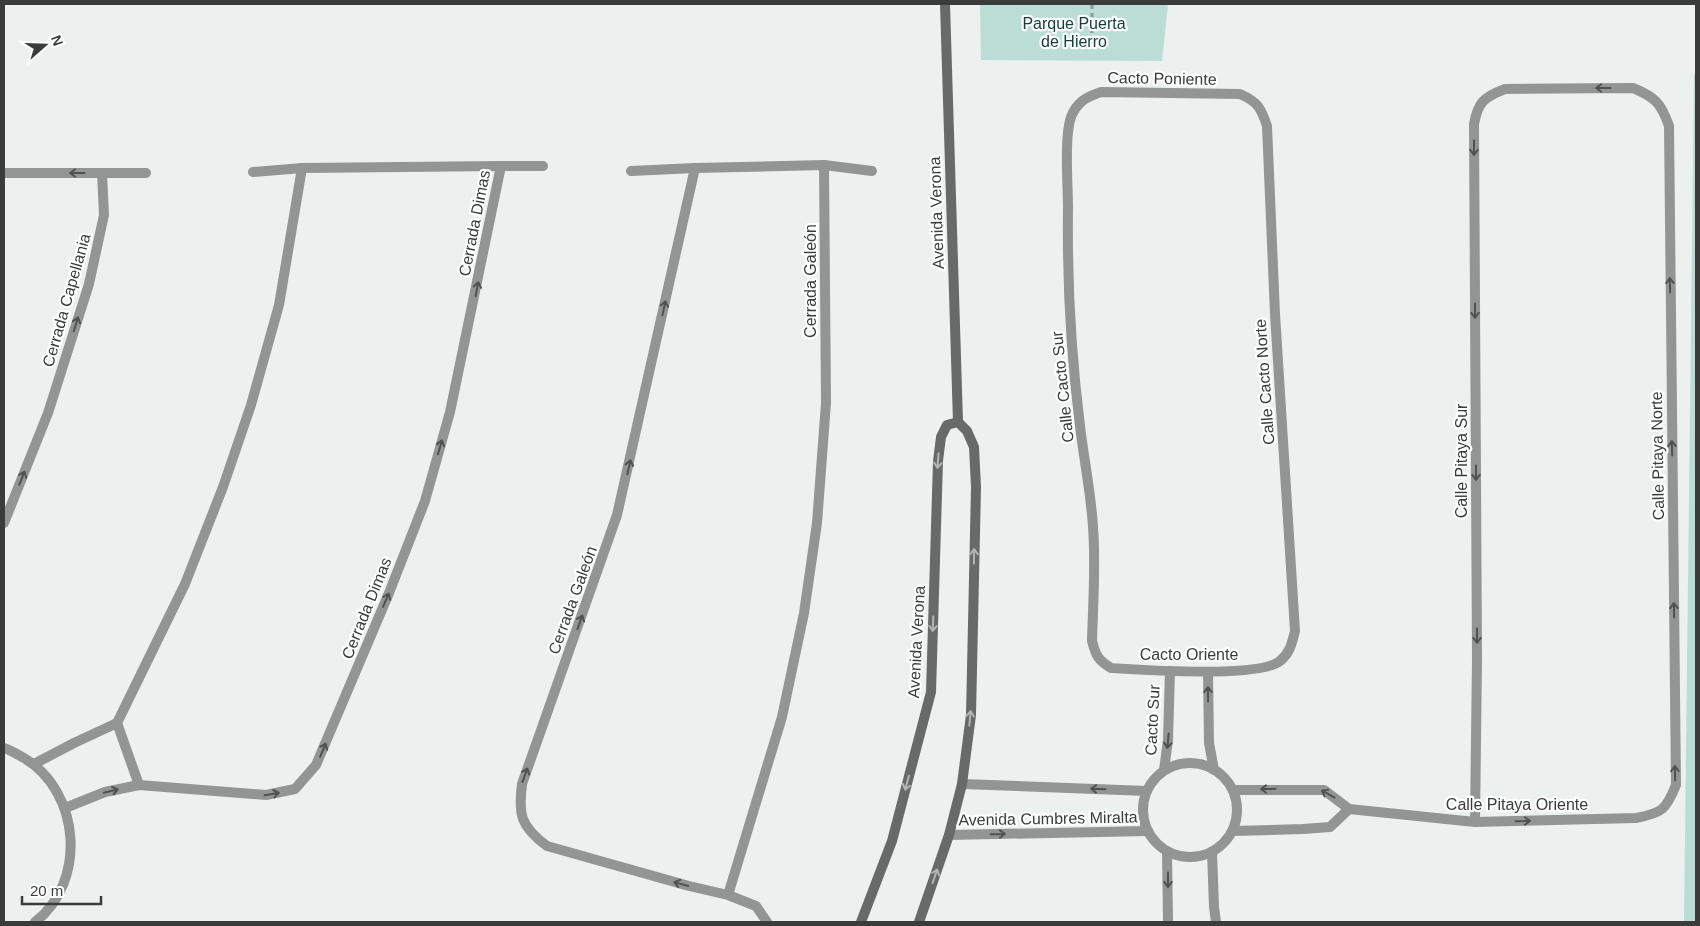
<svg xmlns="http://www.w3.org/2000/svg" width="1700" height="926" viewBox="0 0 1700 926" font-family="Arial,sans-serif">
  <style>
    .green { fill: #baddd5 }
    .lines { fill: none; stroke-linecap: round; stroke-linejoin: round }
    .path { stroke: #939696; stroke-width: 3; stroke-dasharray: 4 4; stroke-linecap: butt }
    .street { stroke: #939595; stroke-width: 10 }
    .secondary { stroke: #676a69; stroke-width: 10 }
    .oneway { stroke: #505252 }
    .oneway2 { stroke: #b3b4b4 }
    .labels { text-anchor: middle; stroke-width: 4.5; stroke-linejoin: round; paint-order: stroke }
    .park-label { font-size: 16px; fill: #144039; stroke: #fff }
    .street-label { font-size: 16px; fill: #3a3c3c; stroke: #fff }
  </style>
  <rect width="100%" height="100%" fill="#ecf1f0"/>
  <g class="green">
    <path d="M 980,4 L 1168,4 L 1162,61 L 981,60 Z"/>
    <path d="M 1694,74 L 1696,74 L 1696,922 L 1684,922 Z"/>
  </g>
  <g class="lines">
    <path class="path" d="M 1092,33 L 1092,4"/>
    <g class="street">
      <path d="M 1101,92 L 1240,94 C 1258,102 1261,108 1267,126 L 1275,314 L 1295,631 C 1292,643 1290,653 1280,661 C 1260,678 1142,670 1111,668 C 1098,660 1096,656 1092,641 C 1093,603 1096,565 1093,527 C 1091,493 1084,460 1080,426 C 1071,354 1067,280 1068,208 C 1068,185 1064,137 1071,117 C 1077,102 1086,97 1101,92 Z"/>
      <path d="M 824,165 L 872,171"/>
      <path d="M 501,166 L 543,166"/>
      <path d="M 631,171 L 695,168"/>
      <path d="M 253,172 L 302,168"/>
      <path d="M 4,173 L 102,173 L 104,215 L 89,284 L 48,413 L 4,523"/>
      <path d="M 102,173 L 146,173"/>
      <path d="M 1208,672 L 1209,743 L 1214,770"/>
      <path d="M 117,723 L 139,785"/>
      <path d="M 4,748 C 11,750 18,755 24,758 C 81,792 87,882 35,922"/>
      <circle cx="1190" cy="810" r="47"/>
      <path d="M 34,764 L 74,743 L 117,723 L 185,584 L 223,487 L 251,405 L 279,305 L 302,168 L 501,166 L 450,412 L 425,501 L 389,593 L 316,765 L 295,789 L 266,795 L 139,785 L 105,792 L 65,808"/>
      <path d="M 1164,770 L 1168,740 L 1170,671"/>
      <path d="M 962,784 L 1147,791"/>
      <path d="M 1233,790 L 1324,790 L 1349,809 L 1475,822 L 1636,818 C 1662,813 1666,810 1676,785 L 1669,126 C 1661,103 1655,97 1633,88 L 1505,89 C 1484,97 1478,102 1474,124 L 1477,658 L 1475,822"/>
      <path d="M 1233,831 L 1303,829 L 1330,827 L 1349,809"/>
      <path d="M 949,835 L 1148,831"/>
      <path d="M 1167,852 L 1168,922"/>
      <path d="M 1212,852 L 1214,907 L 1216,922"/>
      <path d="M 728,895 L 782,717 L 804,613 L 817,523 L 826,403 L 824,165 L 695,168 L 617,515 L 522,784 C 518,815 521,827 547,846 L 689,886 L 728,895 L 756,906 L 767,922"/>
    </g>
    <g class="secondary">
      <path d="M 861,922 L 892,841 L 931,692 L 938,461 L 941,437 L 947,425 L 958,422"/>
      <path d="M 919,922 L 949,835 L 962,784 L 971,715 L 976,487 L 974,447 L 967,431 L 958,422 L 945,4"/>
    </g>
  </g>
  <defs><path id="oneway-shaft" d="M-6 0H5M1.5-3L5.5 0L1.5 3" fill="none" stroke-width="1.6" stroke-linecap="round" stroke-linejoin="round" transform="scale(1.25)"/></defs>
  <g class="oneway">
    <use href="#oneway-shaft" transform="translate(1603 88) rotate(180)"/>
    <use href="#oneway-shaft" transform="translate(1474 148) rotate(90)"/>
    <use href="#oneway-shaft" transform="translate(77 173) rotate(180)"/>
    <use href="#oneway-shaft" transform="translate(1670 285) rotate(-91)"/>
    <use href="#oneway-shaft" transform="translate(477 289) rotate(-79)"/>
    <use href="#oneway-shaft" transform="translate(664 308) rotate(-78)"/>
    <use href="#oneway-shaft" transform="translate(1475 311) rotate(90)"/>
    <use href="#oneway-shaft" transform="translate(76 324) rotate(-73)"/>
    <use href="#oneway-shaft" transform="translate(440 447) rotate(-74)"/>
    <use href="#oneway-shaft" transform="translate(1672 448) rotate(-91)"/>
    <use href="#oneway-shaft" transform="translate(629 467) rotate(-77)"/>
    <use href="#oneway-shaft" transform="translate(1476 473) rotate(90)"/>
    <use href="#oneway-shaft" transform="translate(22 478) rotate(-68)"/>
    <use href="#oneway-shaft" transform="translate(386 600) rotate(-67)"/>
    <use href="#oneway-shaft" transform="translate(1674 610) rotate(-91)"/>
    <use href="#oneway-shaft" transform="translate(580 622) rotate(-70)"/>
    <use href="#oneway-shaft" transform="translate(1477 636) rotate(90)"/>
    <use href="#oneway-shaft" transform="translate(1208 694) rotate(-91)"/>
    <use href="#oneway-shaft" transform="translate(1168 741) rotate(95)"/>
    <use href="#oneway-shaft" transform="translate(323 750) rotate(-67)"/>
    <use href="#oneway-shaft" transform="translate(1675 773) rotate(-91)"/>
    <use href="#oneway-shaft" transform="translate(525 775) rotate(-70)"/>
    <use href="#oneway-shaft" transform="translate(1098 789) rotate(-178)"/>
    <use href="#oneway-shaft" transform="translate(1268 789) rotate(179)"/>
    <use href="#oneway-shaft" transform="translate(111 791) rotate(-13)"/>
    <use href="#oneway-shaft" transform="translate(272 794) rotate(-9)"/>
    <use href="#oneway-shaft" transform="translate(1328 794) rotate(-151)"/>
    <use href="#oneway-shaft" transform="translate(1523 821) rotate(-1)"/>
    <use href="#oneway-shaft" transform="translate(998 834) rotate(-1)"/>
    <use href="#oneway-shaft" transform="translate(1168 880) rotate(90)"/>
    <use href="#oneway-shaft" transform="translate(681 884) rotate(-165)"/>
  </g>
  <g class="oneway2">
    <use href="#oneway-shaft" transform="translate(938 461) rotate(94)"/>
    <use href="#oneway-shaft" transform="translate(974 556) rotate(-89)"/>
    <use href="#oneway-shaft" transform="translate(933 624) rotate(92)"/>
    <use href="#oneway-shaft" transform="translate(970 718) rotate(-85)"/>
    <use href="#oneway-shaft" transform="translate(907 783) rotate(105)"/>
    <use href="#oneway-shaft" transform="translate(935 876) rotate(-71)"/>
  </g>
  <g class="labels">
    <g class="park-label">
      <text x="1074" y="29">Parque Puerta<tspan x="1074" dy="18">de Hierro</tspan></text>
    </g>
    <g class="street-label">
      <text transform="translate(1162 78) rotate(1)" y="6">Cacto Poniente</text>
      <text transform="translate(936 213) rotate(-92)" y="6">Avenida Verona</text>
      <text transform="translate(474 223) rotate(-79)" y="6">Cerrada Dimas</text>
      <text transform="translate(810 281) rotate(-90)" y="6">Cerrada Galeón</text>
      <text transform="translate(66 300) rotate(-74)" y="6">Cerrada Capellania</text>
      <text transform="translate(1264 382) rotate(-94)" y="6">Calle Cacto Norte</text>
      <text transform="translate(1062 387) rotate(-96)" y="6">Calle Cacto Sur</text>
      <text transform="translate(1657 456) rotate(-91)" y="6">Calle Pitaya Norte</text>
      <text transform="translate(1461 461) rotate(-90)" y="6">Calle Pitaya Sur</text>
      <text transform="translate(572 600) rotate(-70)" y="6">Cerrada Galeón</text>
      <text transform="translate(366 608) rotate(-68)" y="6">Cerrada Dimas</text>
      <text transform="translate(916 642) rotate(-87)" y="6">Avenida Verona</text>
      <text x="1189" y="660">Cacto Oriente</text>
      <text transform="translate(1152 720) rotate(-87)" y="6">Cacto Sur</text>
      <text x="1517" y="810">Calle Pitaya Oriente</text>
      <text transform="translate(1048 818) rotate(-1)" y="6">Avenida Cumbres Miralta</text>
    </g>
  </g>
  <rect width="1700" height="926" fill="none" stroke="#3a3c3c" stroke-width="10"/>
  <g transform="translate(45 45) rotate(70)" stroke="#ffffff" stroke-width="4" paint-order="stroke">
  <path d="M0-4L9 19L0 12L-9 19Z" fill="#3a3c3c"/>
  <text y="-8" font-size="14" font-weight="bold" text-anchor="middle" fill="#3a3c3c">N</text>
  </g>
  <path d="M22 896v8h79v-8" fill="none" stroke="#3a3c3c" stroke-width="2.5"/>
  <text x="30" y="896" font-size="15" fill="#3a3c3c" stroke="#ffffff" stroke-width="4" paint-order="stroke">20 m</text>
</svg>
